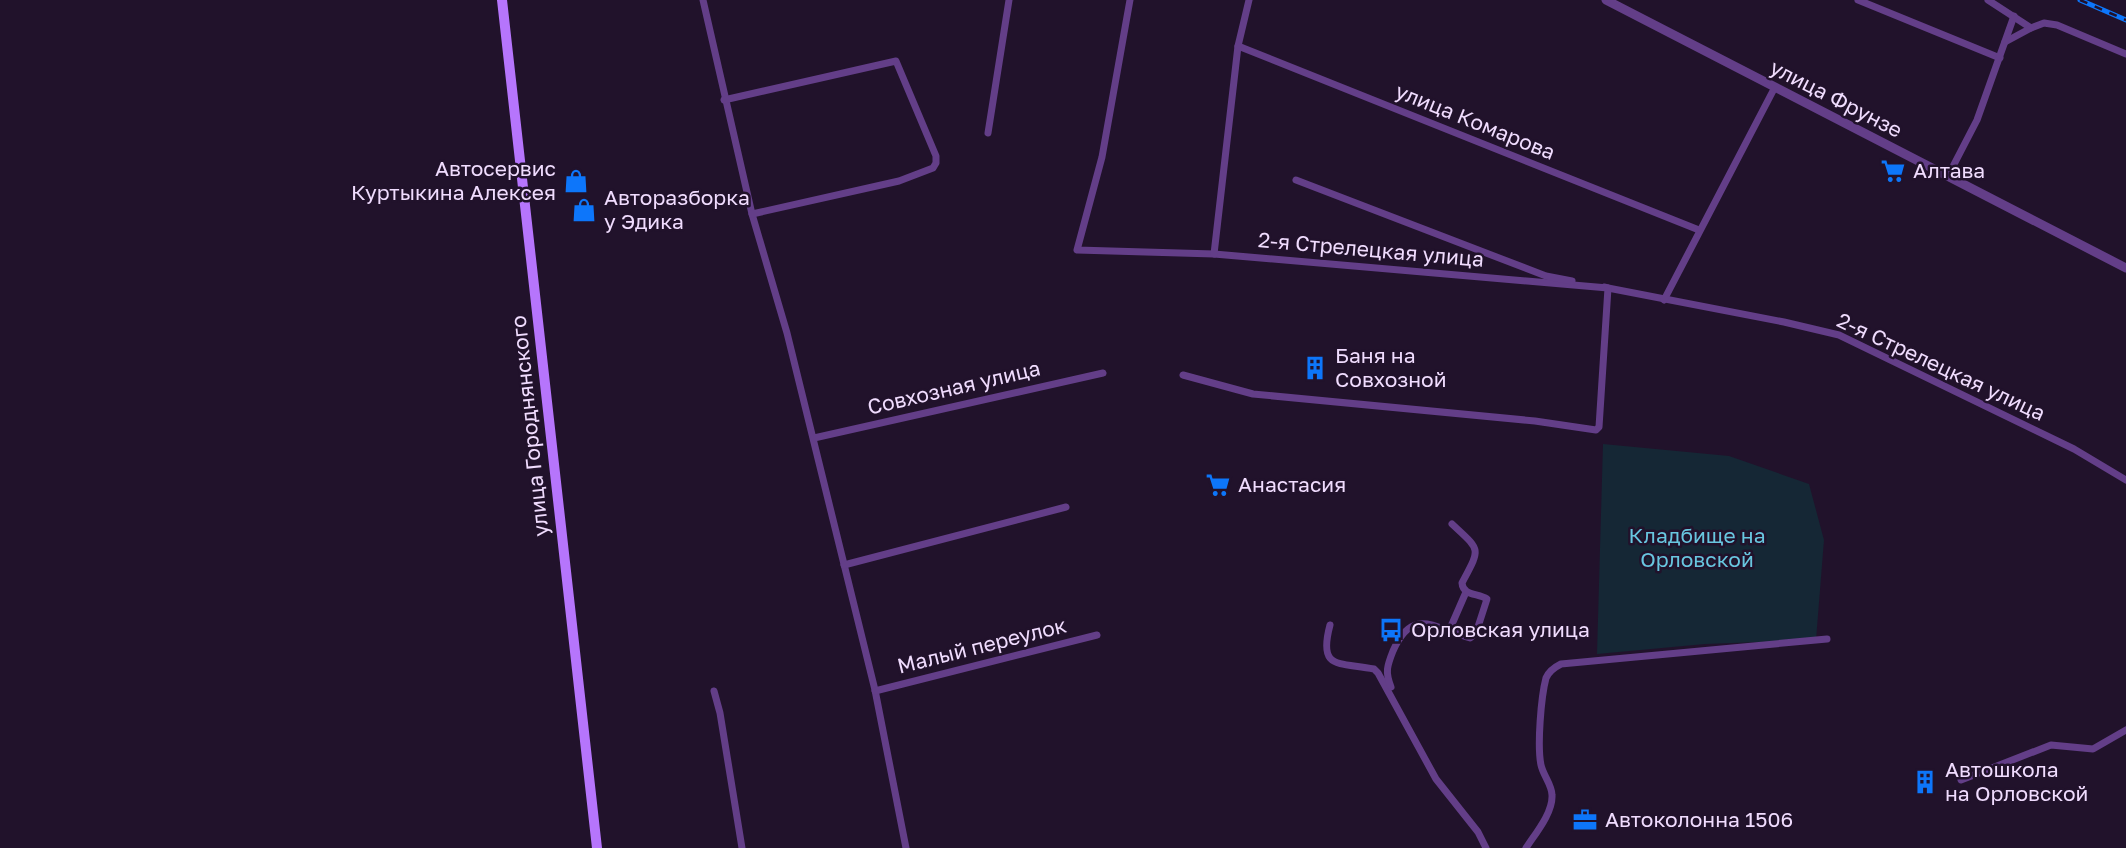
<svg xmlns="http://www.w3.org/2000/svg" width="2126" height="848" viewBox="0 0 2126 848" font-family="'Golos Text',sans-serif">
  <style>
    .green { fill: #152735 }
    .lines { fill: none; stroke-linecap: round; stroke-linejoin: round }
    .minor { stroke: #633e88; stroke-width: 7 }
    .tertiary { stroke: #633e88; stroke-width: 9 }
    .secondary { stroke: #b675fc; stroke-width: 10 }
    .rail-casing { stroke: #0d76fa; stroke-width: 5 }
    .rail { stroke: #21122b; stroke-width: 2.5; stroke-dasharray: 8; stroke-linecap: butt }
    .labels { text-anchor: middle; stroke-width: 5; stroke-linejoin: round; paint-order: stroke }
    .street-label { font-size: 21px; fill: #f0dcfe; stroke: #21122b }
    .poi-label { font-size: 21px; fill: #f0dcfe; stroke: #21122b; text-anchor: start }
    .park-label { font-size: 21px; fill: #68c6df; stroke: #21122b }
  </style>
  <rect width="100%" height="100%" fill="#21122b"/>
  <path class="green" d="M 1603,444 L 1729,456 L 1809,484 L 1824,540 L 1816,640 L 1705,644 L 1597,654 Z"/>
  <g class="lines">
    <g class="minor">
      <path d="M 703,0 L 752,214 L 787,333 L 875,690 L 906,848"/>
      <path d="M 1130,0 L 1102,157 L 1077,250 L 1214,254 L 1608,288 L 1784,322 L 1839,335 L 2074,449 L 2126,480"/>
      <path d="M 1858,0 L 2000,58"/>
      <path d="M 1988,0 L 2031,28 L 2044,23 L 2057,25 L 2126,54"/>
      <path d="M 2005,42 L 2031,28"/>
      <path d="M 1238,46 L 1699,230"/>
      <path d="M 724,100 L 896,61 L 936,156 L 936,163 L 933,168 L 899,181 L 752,214"/>
      <path d="M 988,133 L 1009,0"/>
      <path d="M 1948,176 L 1977,120 L 2014,16"/>
      <path d="M 1296,180 L 1546,276 L 1572,281"/>
      <path d="M 1214,254 L 1238,46 L 1249,0"/>
      <path d="M 1664,300 L 1775,87"/>
      <path d="M 1183,375 L 1253,394 L 1535,421 L 1596,430 L 1599,427 L 1608,288 L 1604,287"/>
      <path d="M 814,438 L 1103,373"/>
      <path d="M 844,565 L 1066,507"/>
      <path d="M 1330,625 C 1318,670 1338,662 1374,669 L 1378,673 L 1436,779 L 1478,832 L 1486,848"/>
      <path d="M 1449,631 L 1466,592"/>
      <path d="M 1391,687 C 1385,672 1387,666 1393,651 C 1413,606 1434,628 1470,638 L 1476,633 L 1487,599 C 1478,593 1463,596 1462,583 C 1481,547 1481,551 1452,524"/>
      <path d="M 714,691 L 720,713 L 742,848"/>
      <path d="M 875,691 L 1097,635"/>
      <path d="M 1961,780 L 2051,745 L 2093,749 L 2126,730"/>
      <path d="M 1526,848 C 1535,834 1553,813 1552,795 C 1552,785 1543,775 1541,765 C 1537,746 1541,697 1546,678 C 1549,671 1555,667 1561,664 L 1827,639"/>
    </g>
    <path class="tertiary" d="M 1606,0 L 2126,268"/>
    <path class="secondary" d="M 502,0 L 597,848"/>
    <g class="rail-casing">
      <path id="rail" d="M 2080,0 L 2126,20"/>
    </g>
    <use href="#rail" class="rail"/>
  </g>
  <defs>
    <g id="supermarket-bare" transform="scale(1.89)"><path d="M-6-5.5h2.5l.6 2H6L4.5 2H-2.5L-4.4-4H-6ZM-1.5 3.2a1.3 1.3 0 1 0 .1 0ZM3 3.2a1.3 1.3 0 1 0 .1 0Z" fill="#0d76fa" stroke="#21122b" stroke-width="2.5" paint-order="stroke"/></g>
    <g id="shop-bare" transform="scale(1.89)"><path d="M-5-2.5h2.3a2.7 3.5 0 0 1 5.4 0H5L5.5 6h-11ZM-1.5-2.5h3a1.5 2.3 0 0 0-3 0Z" fill="#0d76fa" stroke="#21122b" stroke-width="2.5" paint-order="stroke"/></g>
    <g id="building-bare" transform="scale(1.89)"><path d="M-4-6H4V6H1V3H-1V6H-4ZM-2.5-4.3h1.7v1.8h-1.7ZM.8-4.3h1.7v1.8H.8ZM-2.5-1h1.7V.8h-1.7ZM.8-1h1.7V.8H.8Z" fill="#0d76fa" stroke="#21122b" stroke-width="2.5" paint-order="stroke"/></g>
    <g id="bus-bare" transform="scale(1.89)"><path d="M-5-6H5V4H4V6H2V4H-2V6H-4V4H-5ZM-3.5-4V0h7V-4ZM-3.5 1.2v1.5H-2V1.2ZM2 1.2v1.5H3.5V1.2Z" fill="#0d76fa" stroke="#21122b" stroke-width="2.5" paint-order="stroke"/></g>
    <g id="office-bare" transform="scale(1.89)"><path d="M-6-3h4V-5.5h4V-3h4V5H-6ZM-1-4.5V-3h2v-1.5ZM-6 0V1H6V0Z" fill="#0d76fa" stroke="#21122b" stroke-width="2.5" paint-order="stroke"/></g>
  </defs>
  <g fill-rule="evenodd">
    <use href="#supermarket-bare" x="1893" y="171"/>
    <use href="#shop-bare" x="576" y="181"/>
    <use href="#shop-bare" x="584" y="210"/>
    <use href="#building-bare" x="1315" y="368"/>
    <use href="#supermarket-bare" x="1218" y="485"/>
    <use href="#bus-bare" x="1391" y="630"/>
    <use href="#building-bare" x="1925" y="782"/>
    <use href="#office-bare" x="1585" y="820"/>
  </g>
  <g class="labels">
    <g class="street-label">
      <text transform="translate(1836 99) rotate(27)" y="7">улица Фрунзе</text>
      <text transform="translate(1475 122) rotate(22)" y="7">улица Комарова</text>
      <text transform="translate(1371 250) rotate(5)" y="7">2-я Стрелецкая улица</text>
      <text transform="translate(1941 367) rotate(25)" y="7">2-я Стрелецкая улица</text>
      <text transform="translate(954 388) rotate(-13)" y="7">Совхозная улица</text>
      <text transform="translate(530 426) rotate(-96)" y="7">улица Городнянского</text>
      <text transform="translate(982 646) rotate(-14)" y="7">Малый переулок</text>
    </g>
    <g class="poi-label">
      <text x="556" y="176" text-anchor="end">Автосервис<tspan x="556" dy="24">Куртыкина Алексея</tspan></text>
      <text x="1913" y="178">Алтава</text>
      <text x="604" y="205">Авторазборка<tspan x="604" dy="24">у Эдика</tspan></text>
      <text x="1335" y="363">Баня на<tspan x="1335" dy="24">Совхозной</tspan></text>
      <text x="1238" y="492">Анастасия</text>
      <text x="1411" y="637">Орловская улица</text>
      <text x="1945" y="777">Автошкола<tspan x="1945" dy="24">на Орловской</tspan></text>
      <text x="1605" y="827">Автоколонна 1506</text>
    </g>
    <g class="park-label">
      <text x="1697" y="543">Кладбище на<tspan x="1697" dy="24">Орловской</tspan></text>
    </g>
  </g>
</svg>
